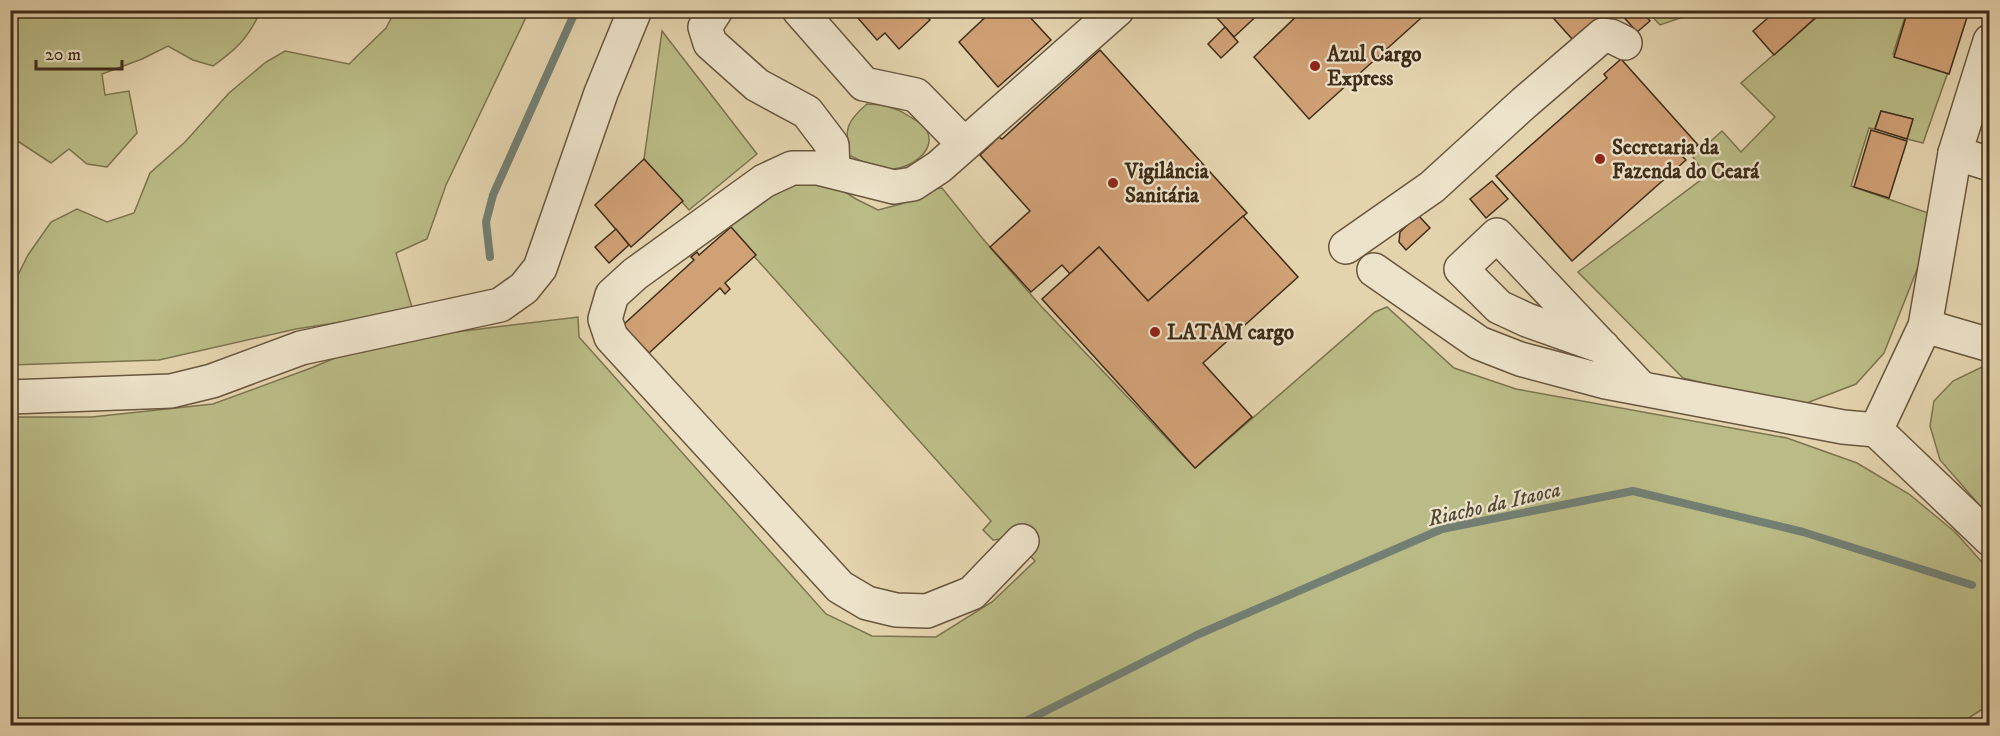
<svg xmlns="http://www.w3.org/2000/svg" width="2000" height="736" viewBox="0 0 2000 736" font-family="'IM FELL DW Pica',serif">
  <style>
    .green { fill: #babb86; stroke: #7c744f; stroke-width: 1.5 }
    .lines { fill: none; stroke-linecap: round; stroke-linejoin: round }
    .stream { stroke: #737f73; stroke-width: 8 }
    .building { fill: #d1a176; stroke: #3e2c18; stroke-width: 1.5 }
    .minor-casing { stroke: #68563e; stroke-width: 36 }
    .minor { stroke: #ede3ca; stroke-width: 33 }
    .poi-dot { fill: #8f2418; stroke: #ede3ca; stroke-width: 2 }
    .labels { text-anchor: middle; stroke-width: 4.5; stroke-linejoin: round; paint-order: stroke }
    .poi-label { font-size: 21px; font-weight: bold; fill: #3e2c18; stroke: #ede3ca; text-anchor: start }
    .water-label { font-size: 22px; font-style: italic; fill: #504836; stroke: #ede3ca }
  </style>
  <rect width="100%" height="100%" fill="#e4d4ae"/>
  <filter id="stains"><feTurbulence type="fractalNoise" baseFrequency=".00333" numOctaves="4"/><feColorMatrix values="0 0 0 0 .2 0 0 0 0 .09 0 0 0 0 .02 0 0 0 .5 -.17"/></filter>
  <radialGradient id="worn" r=".72"><stop offset=".6" stop-color="#630" stop-opacity="0"/><stop offset="1" stop-color="#630" stop-opacity=".3"/></radialGradient>
  <g class="green">
    <path d="M 11,10 L 261,10 L 261,11 C 247,39 238,48 213,66 L 193,60 L 168,46 L 142,59 L 102,74 L 105,95 L 129,91 L 137,133 L 107,167 L 87,164 L 69,149 L 51,163 L 16,140 L 11,143 Z"/>
    <path d="M 395,11 L 529,11 L 446,185 L 427,239 L 396,253 L 413,311 L 296,329 L 159,360 L 11,365 L 10,291 L 28,255 L 51,222 L 77,209 L 107,222 L 134,213 L 150,173 L 185,142 L 229,93 L 266,62 L 285,51 L 349,64 L 386,28 Z"/>
    <path d="M 1647,11 L 1691,11 L 1683,17 L 1660,25 Z"/>
    <path d="M 1824,11 L 1907,11 L 1893,54 L 1948,72 L 1923,143 L 1907,139 L 1913,119 L 1881,111 L 1875,129 L 1869,128 L 1851,186 L 1928,213 L 1920,262 L 1884,353 L 1856,384 L 1799,406 L 1683,378 L 1578,272 L 1706,176 L 1693,157 L 1722,131 L 1741,152 L 1775,117 L 1741,83 Z"/>
    <path d="M 662,31 L 757,154 L 689,210 L 644,159 Z"/>
    <path d="M 867,104 C 882,104 895,107 907,115 C 913,119 922,123 926,129 C 938,150 911,168 893,169 C 877,169 862,162 849,155 C 844,129 847,121 867,104 Z"/>
    <path d="M 825,179 L 856,199 L 878,210 L 901,204 L 927,190 L 942,188 L 983,239 L 1039,304 L 1195,468 L 1375,312 L 1387,307 L 1454,368 L 1516,389 L 1787,438 L 1857,463 L 1909,494 L 1955,532 L 1989,570 L 1989,705 L 1956,726 L 11,725 L 10,417 L 92,417 L 213,404 L 311,368 L 374,342 L 578,317 L 579,337 L 826,614 L 872,636 L 936,637 L 992,602 L 1035,561 L 1014,538 L 993,540 L 983,530 L 991,521 L 726,225 L 754,203 L 798,182 Z"/>
    <path d="M 1989,366 L 1989,516 L 1940,460 L 1930,426 L 1934,401 L 1953,381 L 1982,367 Z"/>
  </g>
  <g class="lines">
    <g class="stream">
      <path d="M 490,257 L 486,222 L 493,195 L 576,10"/>
      <path d="M 1016,726 L 1199,634 L 1442,529 L 1633,491 L 1803,532 L 1972,585"/>
    </g>
  </g>
  <g class="building">
    <path d="M 851,10 L 921,10 L 930,20 L 899,49 L 885,33 L 877,40 Z"/>
    <path d="M 993,10 L 1019,10 L 1025,17 L 1027,14 L 1051,40 L 998,87 L 959,42 Z"/>
    <path d="M 1210,10 L 1263,10 L 1234,37 Z"/>
    <path d="M 1430,10 L 1309,119 L 1254,57 L 1303,10 Z"/>
    <path d="M 1546,10 L 1606,10 L 1573,40 Z"/>
    <path d="M 1623,10 L 1641,10 L 1650,21 L 1637,32 L 1620,13 Z"/>
    <path d="M 1777,10 L 1824,10 L 1774,55 L 1753,31 Z"/>
    <path d="M 1908,10 L 1969,11 L 1949,74 L 1894,57 Z"/>
    <path d="M 1225,27 L 1238,42 L 1221,58 L 1208,44 Z"/>
    <path d="M 1100,50 L 1247,213 L 1148,301 L 1099,247 L 1070,274 L 1062,265 L 1031,292 L 990,247 L 1030,211 L 980,155 L 999,137 L 1002,139 Z"/>
    <path d="M 1621,59 L 1698,145 L 1683,157 L 1686,160 L 1572,261 L 1496,176 L 1607,78 L 1604,74 Z"/>
    <path d="M 1881,111 L 1913,119 L 1907,139 L 1875,129 Z"/>
    <path d="M 1871,130 L 1907,141 L 1889,198 L 1854,187 Z"/>
    <path d="M 644,159 L 683,201 L 631,247 L 595,205 Z"/>
    <path d="M 1492,181 L 1508,199 L 1486,218 L 1470,199 Z"/>
    <path d="M 1418,215 L 1430,228 L 1406,250 L 1399,242 L 1400,232 Z"/>
    <path d="M 1243,216 L 1298,277 L 1203,363 L 1252,417 L 1195,468 L 1042,299 L 1099,247 L 1148,301 Z"/>
    <path d="M 731,227 L 756,255 L 725,283 L 730,289 L 725,294 L 720,288 L 649,353 L 623,325 L 694,260 L 691,257 L 697,252 L 699,255 Z"/>
    <path d="M 616,229 L 629,245 L 609,263 L 595,247 Z"/>
  </g>
  <g class="lines">
    <g class="minor-casing">
      <g id="minor">
        <path d="M 716,10 L 705,27 L 710,43 L 757,85 L 807,112 L 832,145 L 833,171"/>
        <path d="M 799,10 L 864,84 L 916,95 L 964,144"/>
        <path d="M 1955,153 L 1990,164"/>
        <path d="M 1346,247 L 1432,187 L 1524,103 L 1603,35 L 1611,36 L 1625,43"/>
        <path d="M 1374,270 L 1479,343 L 1520,359 L 1606,382 L 1843,427 L 1876,430 L 1990,539"/>
        <path d="M 1925,326 L 1990,345"/>
        <path d="M 1603,347 L 1527,320 L 1499,307 L 1461,269 L 1497,235 L 1641,388"/>
        <path d="M 10,397 L 171,391 L 212,381 L 301,348 L 500,305 L 524,288 L 540,268 L 601,93 L 635,10"/>
        <path d="M 1876,430 L 1925,326 L 1955,153 L 1990,41"/>
        <path d="M 1022,541 L 972,593 L 927,611 L 896,610 L 867,603 L 840,587 L 611,337 L 605,319 L 612,295 L 635,274 L 764,181 L 792,168 L 818,168 L 894,187 L 913,184 L 939,167 L 1117,10"/>
      </g>
    </g>
    <use href="#minor" class="minor"/>
  </g>
  <g class="poi-dot">
    <circle cx="1315" cy="66" r="6"/>
    <circle cx="1600" cy="159" r="6"/>
    <circle cx="1113" cy="183" r="6"/>
    <circle cx="1155" cy="332" r="6"/>
  </g>
  <g class="labels">
    <g class="poi-label">
      <text x="1327" y="61">Azul Cargo<tspan x="1327" dy="24">Express</tspan></text>
      <text x="1612" y="154">Secretaria da<tspan x="1612" dy="24">Fazenda do Ceará</tspan></text>
      <text x="1125" y="178">Vigilância<tspan x="1125" dy="24">Sanitária</tspan></text>
      <text x="1167" y="339">LATAM cargo</text>
    </g>
    <g class="water-label">
      <text transform="translate(1494 503) rotate(-13)" y="8">Riacho da Itaoca</text>
    </g>
  </g>
  <rect width="2000" height="736" fill="none" stroke="#e4d4ae" stroke-width="36"/>
  <rect x="12" y="12" width="1976" height="712" fill="none" stroke="#3e2c18" stroke-width="3"/>
  <rect x="18" y="18" width="1964" height="700" fill="none" stroke="#3e2c18" stroke-width="1.5"/>
  <path d="M36 60v9h86v-9" fill="none" stroke="#3e2c18" stroke-width="3"/>
  <text x="45" y="60" font-size="18" fill="#3e2c18" stroke="#ede3ca" stroke-width="4.5" paint-order="stroke">20 m</text>
  <rect width="100%" height="100%" filter="url(#stains)"/>
  <rect width="100%" height="100%" fill="url(#worn)"/>
</svg>
